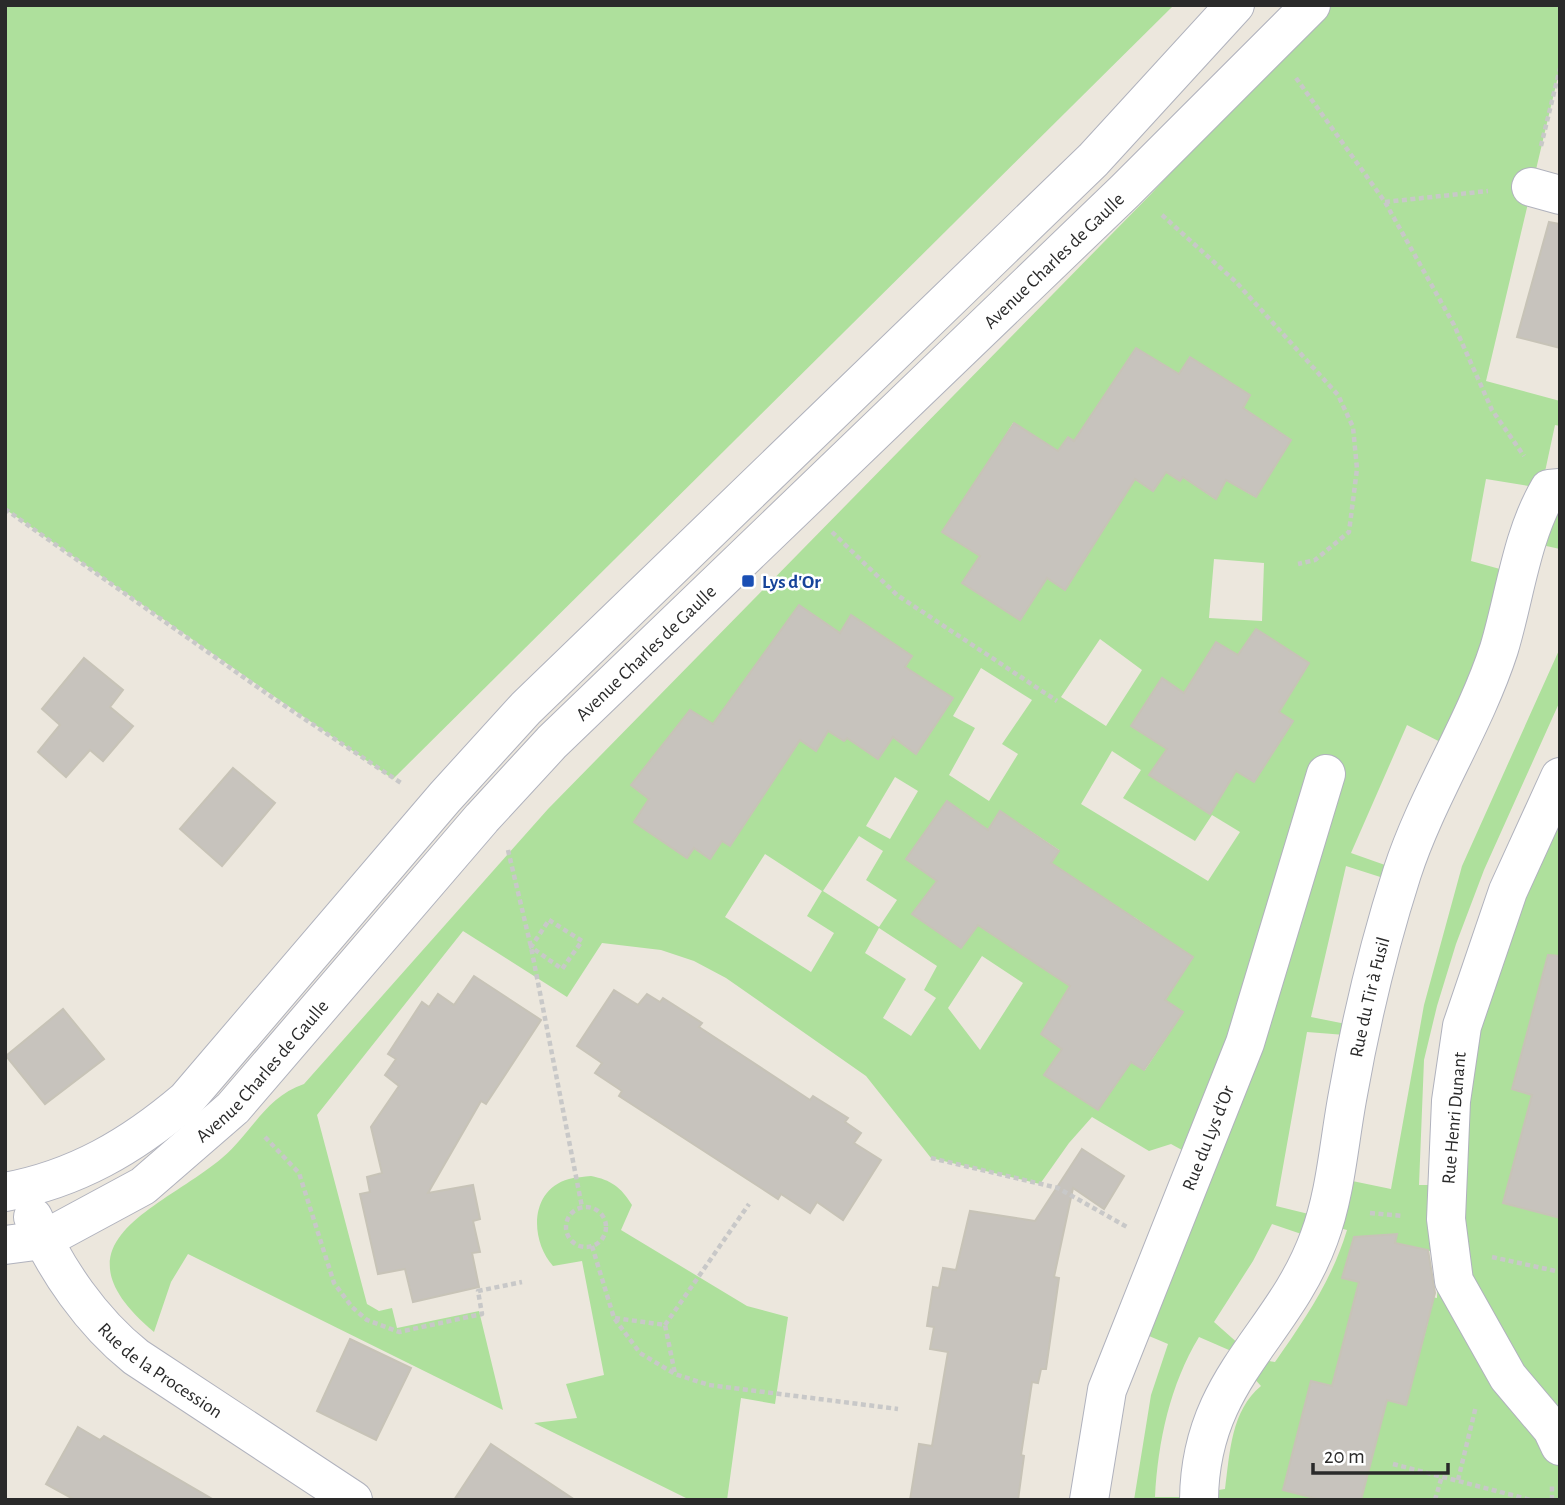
<svg xmlns="http://www.w3.org/2000/svg" width="1565" height="1505" viewBox="0 0 1565 1505" font-family="'Alegreya Sans',sans-serif">
  <style>
    .green { fill: #aee09c; fill-rule: evenodd }
    .building { fill: #c7c3bd; stroke: #c7c3b7; stroke-width: 2 }
    .lines { fill: none; stroke-linecap: round; stroke-linejoin: round }
    .street-casing { stroke: #b0b2bd; stroke-width: 40 }
    .path { stroke: #c8c8c8; stroke-width: 4.5; stroke-dasharray: 5 3.5; stroke-linecap: butt }
    .street { stroke: #fff; stroke-width: 38 }
    .transit-dot { fill: #1a4fb4; stroke: #fff; stroke-width: 2.5 }
    .labels { text-anchor: middle; stroke-width: 5; stroke-linejoin: round; paint-order: stroke }
    .street-label { font-size: 19px; fill: #2a2a2a; stroke: #fff }
    .transit-label { font-size: 19px; font-weight: bold; fill: #164399; stroke: #fff; text-anchor: start }
  </style>
  <rect width="100%" height="100%" fill="#ece7dd"/>
  <g class="green">
    <path d="M 5,5 L 1174,5 L 393,779 L 5,509 Z"/>
    <path d="M 1327,5 L 1560,5 L 1560,68 L 1486,381 L 1560,401 L 1560,426 L 1555,425 L 1543,481 L 1560,485 L 1560,549 L 1528,542 L 1535,512 L 1548,489 L 1486,479 L 1471,561 L 1518,574 L 1498,651 L 1399,883 L 1346,866 L 1311,1017 L 1361,1027 L 1358,1036 L 1307,1032 L 1276,1206 L 1325,1218 L 1333,1177 L 1391,1189 L 1424,1005 L 1462,866 L 1560,648 L 1560,701 L 1484,870 L 1456,944 L 1437,1006 L 1424,1060 L 1419,1185 L 1447,1185 C 1450,1133 1449,1077 1462,1026 C 1484,940 1523,858 1560,777 L 1560,990 L 1540,985 L 1512,1089 L 1532,1095 L 1503,1202 L 1560,1218 L 1560,1500 L 1361,1500 L 1387,1400 L 1406,1405 L 1428,1322 L 1354,1302 L 1332,1386 L 1311,1381 L 1283,1490 L 1322,1500 L 1134,1500 L 1151,1395 L 1168,1344 L 1149,1336 L 1211,1166 L 1171,1144 L 1149,1151 L 1092,1117 L 1069,1143 L 1040,1184 L 931,1158 L 866,1076 L 726,978 L 694,961 L 661,950 L 602,943 L 567,997 L 463,931 L 317,1115 L 367,1304 L 379,1311 L 392,1308 L 397,1328 L 479,1311 L 503,1410 L 188,1254 L 171,1282 L 154,1332 C 47,1242 160,1210 222,1158 C 252,1133 265,1097 304,1084 L 548,809 L 1151,194 ZM 1136,348 L 1179,374 L 1190,358 L 1250,395 L 1240,414 L 1262,428 L 1266,423 L 1291,440 L 1255,497 L 1226,480 L 1215,499 L 1183,477 L 1180,481 L 1166,472 L 1153,490 L 1121,471 L 1105,498 L 1099,494 L 1084,517 L 1103,530 L 1065,589 L 1047,578 L 1020,620 L 962,583 L 980,556 L 942,532 L 975,484 L 1001,501 L 1011,485 L 1007,481 L 1013,470 L 992,457 L 1013,423 L 1035,437 L 1029,448 L 1051,462 L 1068,437 L 1099,457 L 1124,423 L 1098,405 ZM 1214,559 L 1264,563 L 1262,621 L 1209,618 ZM 799,605 L 840,633 L 852,616 L 912,656 L 901,674 L 923,689 L 927,682 L 952,698 L 916,753 L 893,737 L 878,759 L 847,738 L 843,741 L 828,731 L 816,750 L 786,731 L 767,757 L 761,754 L 748,773 L 768,788 L 730,846 L 722,841 L 710,859 L 694,848 L 687,857 L 634,822 L 649,799 L 632,785 L 690,710 L 713,724 L 734,695 L 757,711 L 775,685 L 780,688 L 784,680 L 759,662 ZM 1100,639 L 1142,670 L 1106,726 L 1061,697 ZM 981,668 L 1032,700 L 1002,744 L 1018,754 L 989,801 L 949,775 L 975,728 L 953,716 ZM 1407,725 L 1456,750 L 1402,871 L 1351,853 ZM 1112,751 L 1141,770 L 1123,798 L 1195,841 L 1212,815 L 1240,832 L 1208,881 L 1081,804 ZM 895,777 L 918,791 L 890,839 L 866,826 ZM 947,801 L 988,830 L 1000,811 L 1059,850 L 1047,869 L 1068,883 L 1072,877 L 1099,895 L 1084,919 L 1109,936 L 1107,939 L 1115,944 L 1134,917 L 1192,957 L 1165,1000 L 1183,1012 L 1145,1070 L 1126,1058 L 1110,1080 L 1115,1084 L 1098,1110 L 1045,1075 L 1062,1049 L 1041,1034 L 1070,986 L 1050,972 L 1063,953 L 1037,933 L 1022,954 L 992,934 L 993,931 L 980,922 L 961,948 L 912,914 L 937,881 L 906,859 ZM 859,836 L 883,851 L 866,880 L 897,900 L 879,927 L 823,891 ZM 765,854 L 822,891 L 807,916 L 834,933 L 811,972 L 725,917 ZM 879,928 L 937,966 L 924,990 L 936,998 L 911,1036 L 883,1018 L 906,979 L 865,953 ZM 982,956 L 1023,983 L 980,1050 L 948,1008 ZM 1272,1224 L 1319,1240 L 1324,1224 L 1347,1230 C 1332,1280 1305,1319 1275,1362 L 1246,1357 L 1249,1353 L 1214,1322 L 1253,1261 ZM 1397,1234 L 1390,1270 L 1407,1273 L 1412,1247 L 1439,1253 L 1437,1298 L 1342,1278 L 1354,1237 ZM 1199,1337 L 1245,1357 L 1241,1364 L 1261,1386 C 1231,1411 1230,1452 1225,1489 L 1199,1493 L 1199,1497 L 1155,1497 C 1158,1441 1170,1385 1199,1337 Z"/>
    <path d="M 591,1176 C 611,1180 621,1187 632,1205 L 621,1230 L 747,1306 L 788,1317 L 775,1404 L 741,1398 L 727,1500 L 690,1500 L 534,1423 L 577,1418 L 566,1384 L 604,1375 L 582,1261 L 553,1266 C 530,1240 529,1190 569,1179 C 576,1177 584,1177 591,1176 Z"/>
  </g>
  <g class="building">
    <path d="M 1549,222 L 1560,224 L 1560,348 L 1517,337 Z"/>
    <path d="M 1136,348 L 1179,374 L 1190,357 L 1250,395 L 1243,408 L 1291,440 L 1256,497 L 1226,480 L 1216,499 L 1183,477 L 1180,481 L 1166,472 L 1153,491 L 1135,479 L 1065,590 L 1047,578 L 1020,620 L 962,583 L 980,556 L 942,532 L 1014,423 L 1058,451 L 1068,437 L 1074,441 Z"/>
    <path d="M 799,605 L 840,633 L 851,615 L 912,656 L 905,667 L 953,698 L 916,754 L 893,737 L 878,759 L 847,738 L 844,741 L 828,731 L 816,751 L 800,740 L 730,846 L 722,841 L 710,859 L 694,848 L 687,858 L 634,822 L 649,799 L 631,785 L 690,710 L 713,724 Z"/>
    <path d="M 1256,629 L 1309,663 L 1279,712 L 1293,721 L 1254,782 L 1236,771 L 1210,814 L 1149,775 L 1167,749 L 1131,726 L 1162,678 L 1184,693 L 1216,642 L 1238,655 Z"/>
    <path d="M 84,658 L 123,690 L 110,707 L 133,726 L 103,761 L 90,750 L 66,777 L 38,752 L 60,725 L 42,709 Z"/>
    <path d="M 233,768 L 275,803 L 222,866 L 180,829 Z"/>
    <path d="M 947,801 L 988,830 L 1000,811 L 1059,851 L 1051,863 L 1193,957 L 1165,1000 L 1183,1012 L 1144,1070 L 1131,1062 L 1098,1110 L 1044,1075 L 1062,1049 L 1041,1034 L 1070,986 L 978,925 L 961,948 L 912,914 L 937,881 L 906,859 Z"/>
    <path d="M 1548,955 L 1560,956 L 1560,1218 L 1503,1203 L 1532,1095 L 1512,1089 Z"/>
    <path d="M 474,976 L 541,1020 L 486,1104 L 481,1101 L 428,1193 L 473,1185 L 480,1219 L 473,1221 L 480,1252 L 472,1253 L 479,1287 L 413,1302 L 405,1269 L 378,1274 L 360,1194 L 370,1192 L 367,1177 L 382,1173 L 371,1127 L 399,1086 L 385,1075 L 396,1059 L 388,1054 L 422,1002 L 429,1007 L 438,994 L 454,1005 Z"/>
    <path d="M 614,990 L 638,1005 L 647,994 L 660,1002 L 663,998 L 702,1023 L 699,1027 L 810,1100 L 813,1096 L 848,1118 L 845,1122 L 861,1133 L 854,1143 L 881,1160 L 843,1220 L 817,1202 L 810,1213 L 781,1194 L 778,1199 L 619,1096 L 622,1091 L 595,1073 L 602,1063 L 577,1046 Z"/>
    <path d="M 63,1009 L 104,1059 L 45,1104 L 6,1056 Z"/>
    <path d="M 1082,1149 L 1124,1176 L 1104,1209 L 1073,1188 L 1054,1277 L 1059,1278 L 1046,1369 L 1041,1369 L 1038,1383 L 1032,1382 L 1021,1455 L 1024,1456 L 1018,1500 L 910,1500 L 919,1444 L 932,1446 L 948,1352 L 930,1349 L 934,1327 L 927,1326 L 933,1287 L 939,1288 L 943,1268 L 956,1270 L 970,1211 L 1035,1221 Z"/>
    <path d="M 1397,1234 L 1395,1243 L 1428,1250 L 1435,1293 L 1406,1405 L 1387,1400 L 1361,1500 L 1322,1500 L 1283,1490 L 1311,1381 L 1332,1386 L 1359,1282 L 1342,1278 L 1354,1237 Z"/>
    <path d="M 350,1339 L 411,1368 L 376,1440 L 317,1411 Z"/>
    <path d="M 78,1427 L 100,1440 L 104,1436 L 214,1500 L 75,1500 L 46,1484 Z"/>
    <path d="M 491,1444 L 575,1500 L 454,1500 Z"/>
  </g>
  <g class="lines">
    <g class="street-casing">
      <g id="street">
        <path d="M 1531,187 L 1560,195"/>
        <path d="M 1560,777 L 1508,891 L 1462,1026 L 1451,1101 L 1446,1219 L 1454,1281 L 1508,1377 L 1552,1429 L 1560,1446"/>
        <path d="M 5,1192 C 76,1179 132,1146 186,1100 L 445,797 L 526,708 L 1093,160 L 1235,5"/>
        <path id="s1" d="M 33,1217 C 55,1269 92,1322 136,1357 L 353,1500"/>
        <path id="s2" d="M 5,1245 L 43,1240 L 143,1186 L 233,1108 L 482,818 L 552,742 L 1125,191 L 1311,5"/>
        <path id="s3" d="M 1089,1500 L 1107,1390 L 1245,1043 L 1326,774"/>
        <path id="s4" d="M 1199,1500 C 1200,1378 1283,1337 1319,1238 C 1336,1193 1339,1141 1348,1094 C 1361,1020 1379,945 1402,873 C 1427,796 1474,726 1499,649 C 1515,596 1521,537 1549,489 L 1560,488"/>
      </g>
    </g>
    <g class="path">
      <path d="M 1296,78 L 1385,202 L 1454,325 L 1492,410 L 1524,456"/>
      <path d="M 1541,146 L 1560,68"/>
      <path d="M 1385,202 L 1488,191"/>
      <path d="M 1162,215 L 1236,282 L 1338,395 L 1353,427 L 1357,469 L 1349,532 L 1315,560 L 1298,564"/>
      <path d="M 5,509 L 273,698 L 401,783"/>
      <path d="M 832,532 L 897,595 L 1057,701"/>
      <path d="M 508,850 L 531,947 L 582,1207"/>
      <path d="M 549,920 L 582,941 L 562,969 L 531,947 Z"/>
      <path d="M 265,1137 L 299,1173 L 334,1283 L 352,1307 L 367,1320 L 399,1332 L 482,1314 L 478,1291 L 522,1282"/>
      <path d="M 931,1158 L 1058,1188 L 1127,1227"/>
      <circle cx="586" cy="1227" r="20"/>
      <path d="M 1370,1213 L 1403,1216"/>
      <path d="M 592,1246 L 614,1318 L 640,1353 L 675,1374 L 709,1385 L 898,1409"/>
      <path d="M 1492,1257 L 1560,1272"/>
      <path d="M 615,1318 L 665,1325 L 675,1374"/>
      <path d="M 665,1325 L 749,1204"/>
      <path d="M 1393,1464 L 1531,1500"/>
      <path d="M 1458,1480 L 1476,1406"/>
      <path d="M 1435,1500 L 1442,1476"/>
      <path d="M 1552,1500 L 1552,1486"/>
    </g>
    <use href="#street" class="street"/>
  </g>
  <rect class="transit-dot" x="741" y="574" width="14" height="14" rx="3.5"/>
  <g class="labels">
    <g class="street-label">
      <text dy="7" stroke="none"><textPath href="#s2" startOffset="1452">Avenue Charles de Gaulle</textPath></text>
      <text dy="7" stroke="none"><textPath href="#s2" startOffset="886">Avenue Charles de Gaulle</textPath></text>
      <text dy="7" stroke="none"><textPath href="#s4" startOffset="539">Rue du Tir à Fusil</textPath></text>
      <text dy="7" stroke="none"><textPath href="#s2" startOffset="318">Avenue Charles de Gaulle</textPath></text>
      <text transform="translate(1453 1118) rotate(-85)" y="7">Rue Henri Dunant</text>
      <text dy="7" stroke="none"><textPath href="#s3" startOffset="383">Rue du Lys d'Or</textPath></text>
      <text dy="7" stroke="none"><textPath href="#s1" startOffset="203">Rue de la Procession</textPath></text>
    </g>
    <g class="transit-label">
      <text x="762" y="588">Lys d'Or</text>
    </g>
  </g>
  <rect width="1565" height="1505" fill="none" stroke="#2a2a2a" stroke-width="14"/>
  <path d="M1313 1463v10h135v-10" fill="none" stroke="#2a2a2a" stroke-width="3.5"/>
  <text x="1324" y="1463" font-size="21" fill="#2a2a2a" stroke="#ffffff" stroke-width="5" paint-order="stroke">20 m</text>
</svg>
